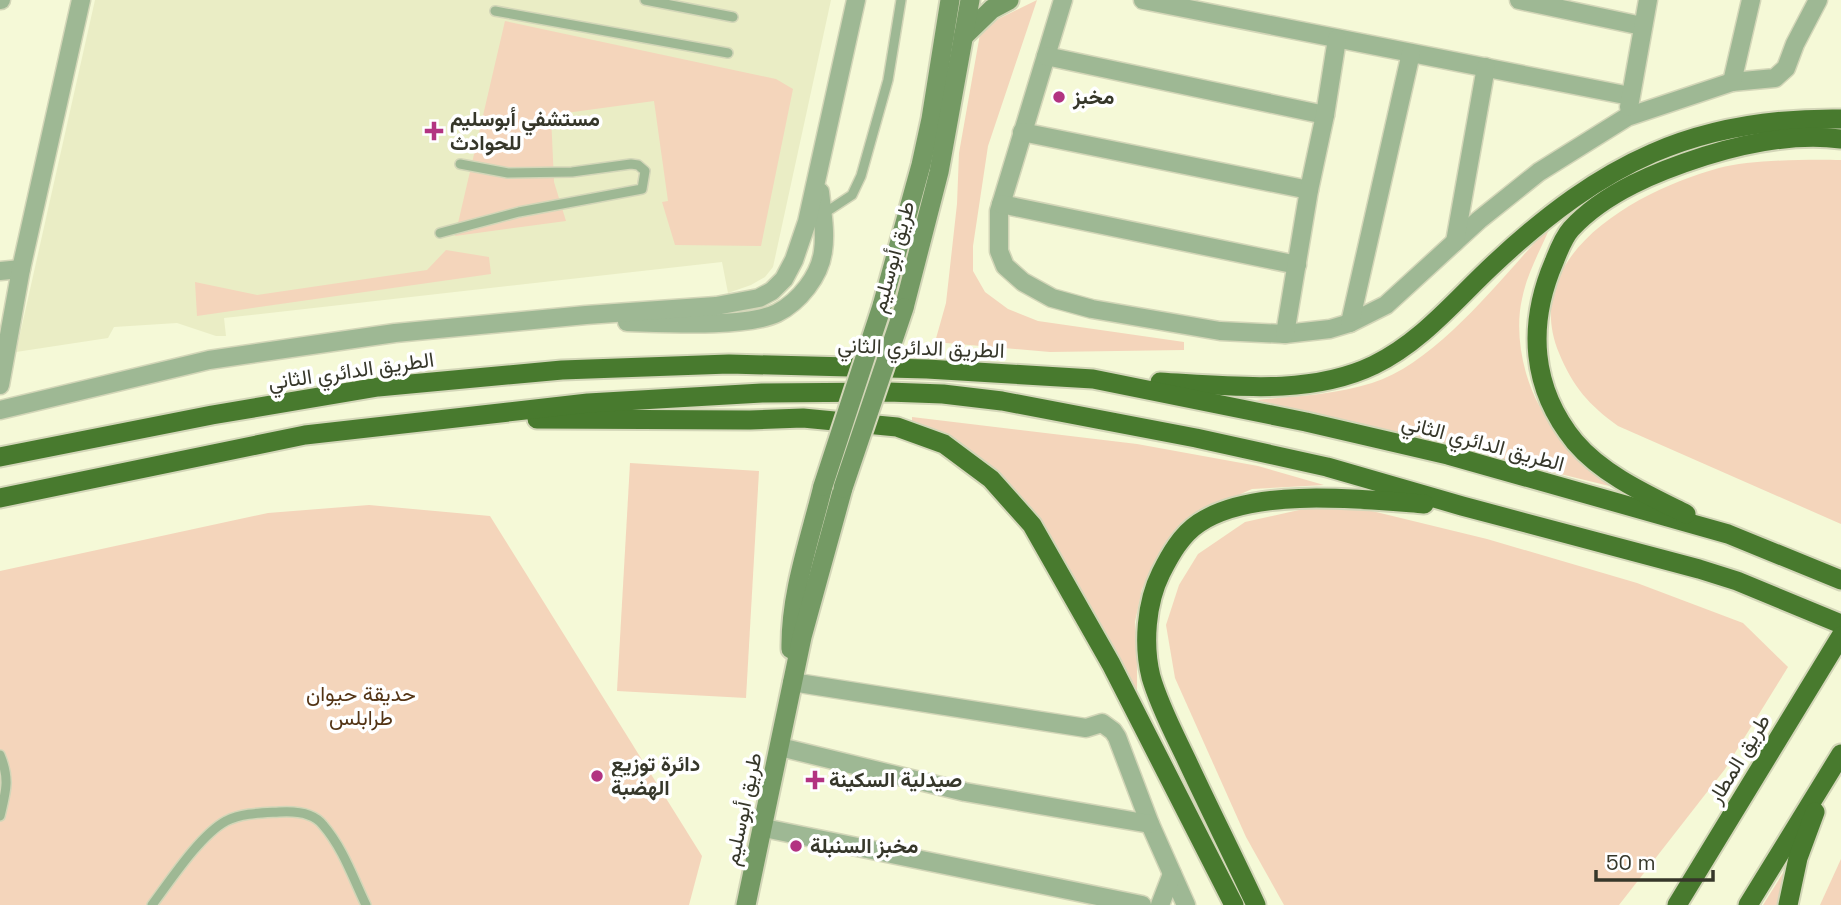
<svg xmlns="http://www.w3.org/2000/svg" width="1841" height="905" viewBox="0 0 1841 905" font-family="'Space Grotesk',Vazirmatn,sans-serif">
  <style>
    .built { fill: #eaedc5 }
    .green { fill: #f4d5bb }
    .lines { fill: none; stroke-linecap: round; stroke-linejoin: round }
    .service-casing { stroke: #d3d6b8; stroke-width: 12 }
    .minor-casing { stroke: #d3d6b8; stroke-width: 21 }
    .secondary-casing { stroke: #d3d6b8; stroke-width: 23 }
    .trunk-casing { stroke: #d3d6b8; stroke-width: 23 }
    .service { stroke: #9eb894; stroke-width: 9 }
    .minor { stroke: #9eb894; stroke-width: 18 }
    .secondary { stroke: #749a64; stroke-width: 19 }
    .trunk { stroke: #487a2e; stroke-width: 19 }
    .secondary-bridge-casing { stroke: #d3d6b8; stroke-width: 23; stroke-linecap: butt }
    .secondary-bridge { stroke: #749a64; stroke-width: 19 }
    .poi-dot { fill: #b23381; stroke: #fff; stroke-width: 2.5 }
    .labels { text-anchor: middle; stroke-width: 7; stroke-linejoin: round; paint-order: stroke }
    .poi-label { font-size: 21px; font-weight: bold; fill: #36372a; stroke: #fff; text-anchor: start }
    .street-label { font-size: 21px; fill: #36372a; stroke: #fff }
    .park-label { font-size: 21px; fill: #533415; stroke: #fff }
  </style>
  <rect width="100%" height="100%" fill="#f5f9d7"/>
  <path class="built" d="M 95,0 L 831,0 L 773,267 L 765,277 L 751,285 L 728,293 L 722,262 L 224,318 L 226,336 L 216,336 L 177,323 L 114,327 L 108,338 L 16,352 Z"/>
  <g class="green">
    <path d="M 1037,0 L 988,146 L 973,246 L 973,271 L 985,292 L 1008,309 L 1038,321 L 1184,342 L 1184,350 L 1050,352 L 935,342 L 946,303 L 957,204 L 959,153 L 980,34 L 998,19 Z"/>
    <path d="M 505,21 L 776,79 L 793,89 L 761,246 L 675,245 L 662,202 L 668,201 L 654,101 L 551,115 L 554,182 L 566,221 L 455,236 Z"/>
    <path d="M 1841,160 L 1841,524 L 1618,426 C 1589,405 1573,387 1559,353 C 1518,254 1641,189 1719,168 C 1749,160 1808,159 1841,160 Z"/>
    <path d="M 1551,225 C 1541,249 1527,273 1522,299 C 1513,338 1526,395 1553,425 C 1574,448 1606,470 1630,491 L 1256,400 C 1295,396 1334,395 1372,383 C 1439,362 1503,275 1551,225 Z"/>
    <path d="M 446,250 L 489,257 L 491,274 L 197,316 L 195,282 L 257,295 L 427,270 Z"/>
    <path d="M 912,417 L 1137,444 L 1258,466 L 1324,485 L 1252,489 L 1194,515 L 1166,543 L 1142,589 L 1135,622 L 1137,645 L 1137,694 L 1040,524 L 912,423 Z"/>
    <path d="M 630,463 L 759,471 L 746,698 L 617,691 Z"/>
    <path d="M 1335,502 L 1487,539 L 1637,583 L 1743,623 L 1788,667 L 1725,769 L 1619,905 L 1284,905 L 1246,837 L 1175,678 L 1166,625 L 1179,585 L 1198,554 L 1245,522 Z"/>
    <path d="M 369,505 L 490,516 L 702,856 L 689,905 L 0,905 L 0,571 L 268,513 Z"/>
    <path d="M 1841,859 L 1841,905 L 1820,905 Z"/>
    <path d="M 1786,868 L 1780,905 L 1763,905 Z"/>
  </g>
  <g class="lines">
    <g class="service-casing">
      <g id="service">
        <path d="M 645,0 L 733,17"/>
        <path d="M 495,11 L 728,53"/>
        <path d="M 823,214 L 852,195 L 861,176 L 888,80 L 901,0"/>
        <path d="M 440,233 L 519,212 L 642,189 L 645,171 L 638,165 L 631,164 L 572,172 L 508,173 L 460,164"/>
        <path d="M 0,755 C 10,779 6,791 0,816"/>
        <path d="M 152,905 C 170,881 200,835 226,821 C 242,813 261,813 279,812 C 294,811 313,812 323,825 C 343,848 353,878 366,905"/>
      </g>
    </g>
    <g class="minor-casing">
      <g id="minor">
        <path d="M 0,0 L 1,0"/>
        <path d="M 1063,0 L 999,211 L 999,251 L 1005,266 L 1023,282 L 1052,298 L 1092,309 L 1220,331 L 1285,334 L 1330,329 L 1350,323 L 1386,305 L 1479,220 L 1539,172 L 1627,117 L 1732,82 L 1775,78 L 1786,68 L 1795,44 L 1818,0"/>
        <path d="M 1143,0 L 1630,96"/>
        <path d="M 1519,0 L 1642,26"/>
        <path d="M 1046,56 L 1325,115"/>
        <path d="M 1732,82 L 1751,0"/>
        <path d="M 1629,107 L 1648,0"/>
        <path d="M 1022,132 L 1309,190"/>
        <path d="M 1001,204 L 1297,265"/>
        <path d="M 1455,242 L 1486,67"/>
        <path d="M 0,271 L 21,269"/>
        <path d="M 627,322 C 663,323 746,328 777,313 C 799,302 820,276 823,251 C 826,232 822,211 820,192"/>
        <path d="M 1350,323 L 1411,53"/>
        <path d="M 1285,334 L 1309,190 L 1325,115 L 1337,39"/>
        <path d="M 0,385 L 21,269 L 81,0"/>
        <path d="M 0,410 L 209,360 L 298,347 L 395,333 L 586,315 L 716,306 L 759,298 L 772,291 L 784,279 L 794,260 L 807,222 L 856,0"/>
        <path d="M 792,682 L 1086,728 L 1102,723 L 1113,731 L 1117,737 L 1150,824 L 1186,905"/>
        <path d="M 780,747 L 965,792 L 1150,824"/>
        <path d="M 764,828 L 1142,905"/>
        <path d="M 1160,905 L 1172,874"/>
      </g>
    </g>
    <g class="secondary-casing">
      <g id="secondary">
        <path d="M 963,37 L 992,9 L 1009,0"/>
        <path d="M 882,306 L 921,165 L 931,119 L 950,0"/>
        <path d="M 904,308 L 939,172 L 970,0"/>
        <path d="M 791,649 C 790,594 810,539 823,486"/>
        <path d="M 746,905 L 802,637 L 843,488"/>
      </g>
    </g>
    <g class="trunk-casing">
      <g id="trunk">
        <path d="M 1160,382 C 1230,386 1310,396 1374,365 C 1423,341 1456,299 1495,263 C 1601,164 1694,117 1841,119"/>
        <path d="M 537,419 L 750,420 L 803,418 L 897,427 L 944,444 L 991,479 L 1032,525 L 1111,664 L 1234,905"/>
        <path d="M 0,457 L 212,415 L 378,387 L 562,370 L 729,364 L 927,369 L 1093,379 L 1306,422 L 1448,455 L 1728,534 L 1841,580"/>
        <path d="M 0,498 L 305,435 L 588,403 L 762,393 L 888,392 L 943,394 L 1002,401 L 1196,438 L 1327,467 L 1462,506 L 1699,569 L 1737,581 L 1841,624"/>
        <path d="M 1686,514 C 1648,495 1603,475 1575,442 C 1531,388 1527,325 1554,262 C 1558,252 1563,238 1571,229 C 1605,192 1658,171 1705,156 C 1747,143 1796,133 1841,139"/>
        <path d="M 1256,905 C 1234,858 1211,812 1189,765 C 1176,737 1160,708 1151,677 C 1143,645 1146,603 1161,573 C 1170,555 1181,535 1199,523 C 1253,487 1361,499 1424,504"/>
        <path d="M 1677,905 L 1841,636"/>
        <path d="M 1748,905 L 1841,754"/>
        <path d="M 1788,905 L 1798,858 L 1815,812"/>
      </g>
    </g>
    <use href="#service" class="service"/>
    <use href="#minor" class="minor"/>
    <use href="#secondary" class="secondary"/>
    <use href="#trunk" class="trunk"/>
    <g class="secondary-bridge-casing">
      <g id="secondary-bridge">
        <path d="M 823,486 L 882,306"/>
        <path d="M 843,488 L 904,308"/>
      </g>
    </g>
    <use href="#secondary-bridge" class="secondary-bridge"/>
  </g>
  <g class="poi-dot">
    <circle cx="1059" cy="97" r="7"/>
    <path d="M430.5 120.5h7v7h7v7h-7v7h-7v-7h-7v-7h7z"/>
    <circle cx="597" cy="776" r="7"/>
    <path d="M811.5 769.5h7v7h7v7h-7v7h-7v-7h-7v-7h7z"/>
    <circle cx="796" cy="846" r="7"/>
  </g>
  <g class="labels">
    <g class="poi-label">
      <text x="1073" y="104">مخبز</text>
      <text x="450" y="126">مستشفي أبوسليم<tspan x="450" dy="24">للحوادث</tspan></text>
      <text x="611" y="771">دائرة توزيع<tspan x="611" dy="24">الهضبة</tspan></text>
      <text x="829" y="787">صيدلية السكينة</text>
      <text x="810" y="853">مخبز السنبلة</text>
    </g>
    <g class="street-label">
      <text transform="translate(893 257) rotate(-75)" y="7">طريق أبوسليم</text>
      <text transform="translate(921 348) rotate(2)" y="7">الطريق الدائري الثاني</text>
      <text transform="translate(351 371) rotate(-8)" y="7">الطريق الدائري الثاني</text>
      <text transform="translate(1483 443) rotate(15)" y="7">الطريق الدائري الثاني</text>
      <text transform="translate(1739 759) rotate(-59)" y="7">طريق المطار</text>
      <text transform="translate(743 809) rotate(-78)" y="7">طريق أبوسليم</text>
    </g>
    <g class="park-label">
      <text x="361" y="701">حديقة حيوان<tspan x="361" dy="24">طرابلس</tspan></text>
    </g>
  </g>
  <path d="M1596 870v10h117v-10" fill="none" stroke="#36372a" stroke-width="3.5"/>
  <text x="1606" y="870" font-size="21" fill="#36372a" stroke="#ffffff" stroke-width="5" paint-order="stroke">50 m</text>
</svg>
